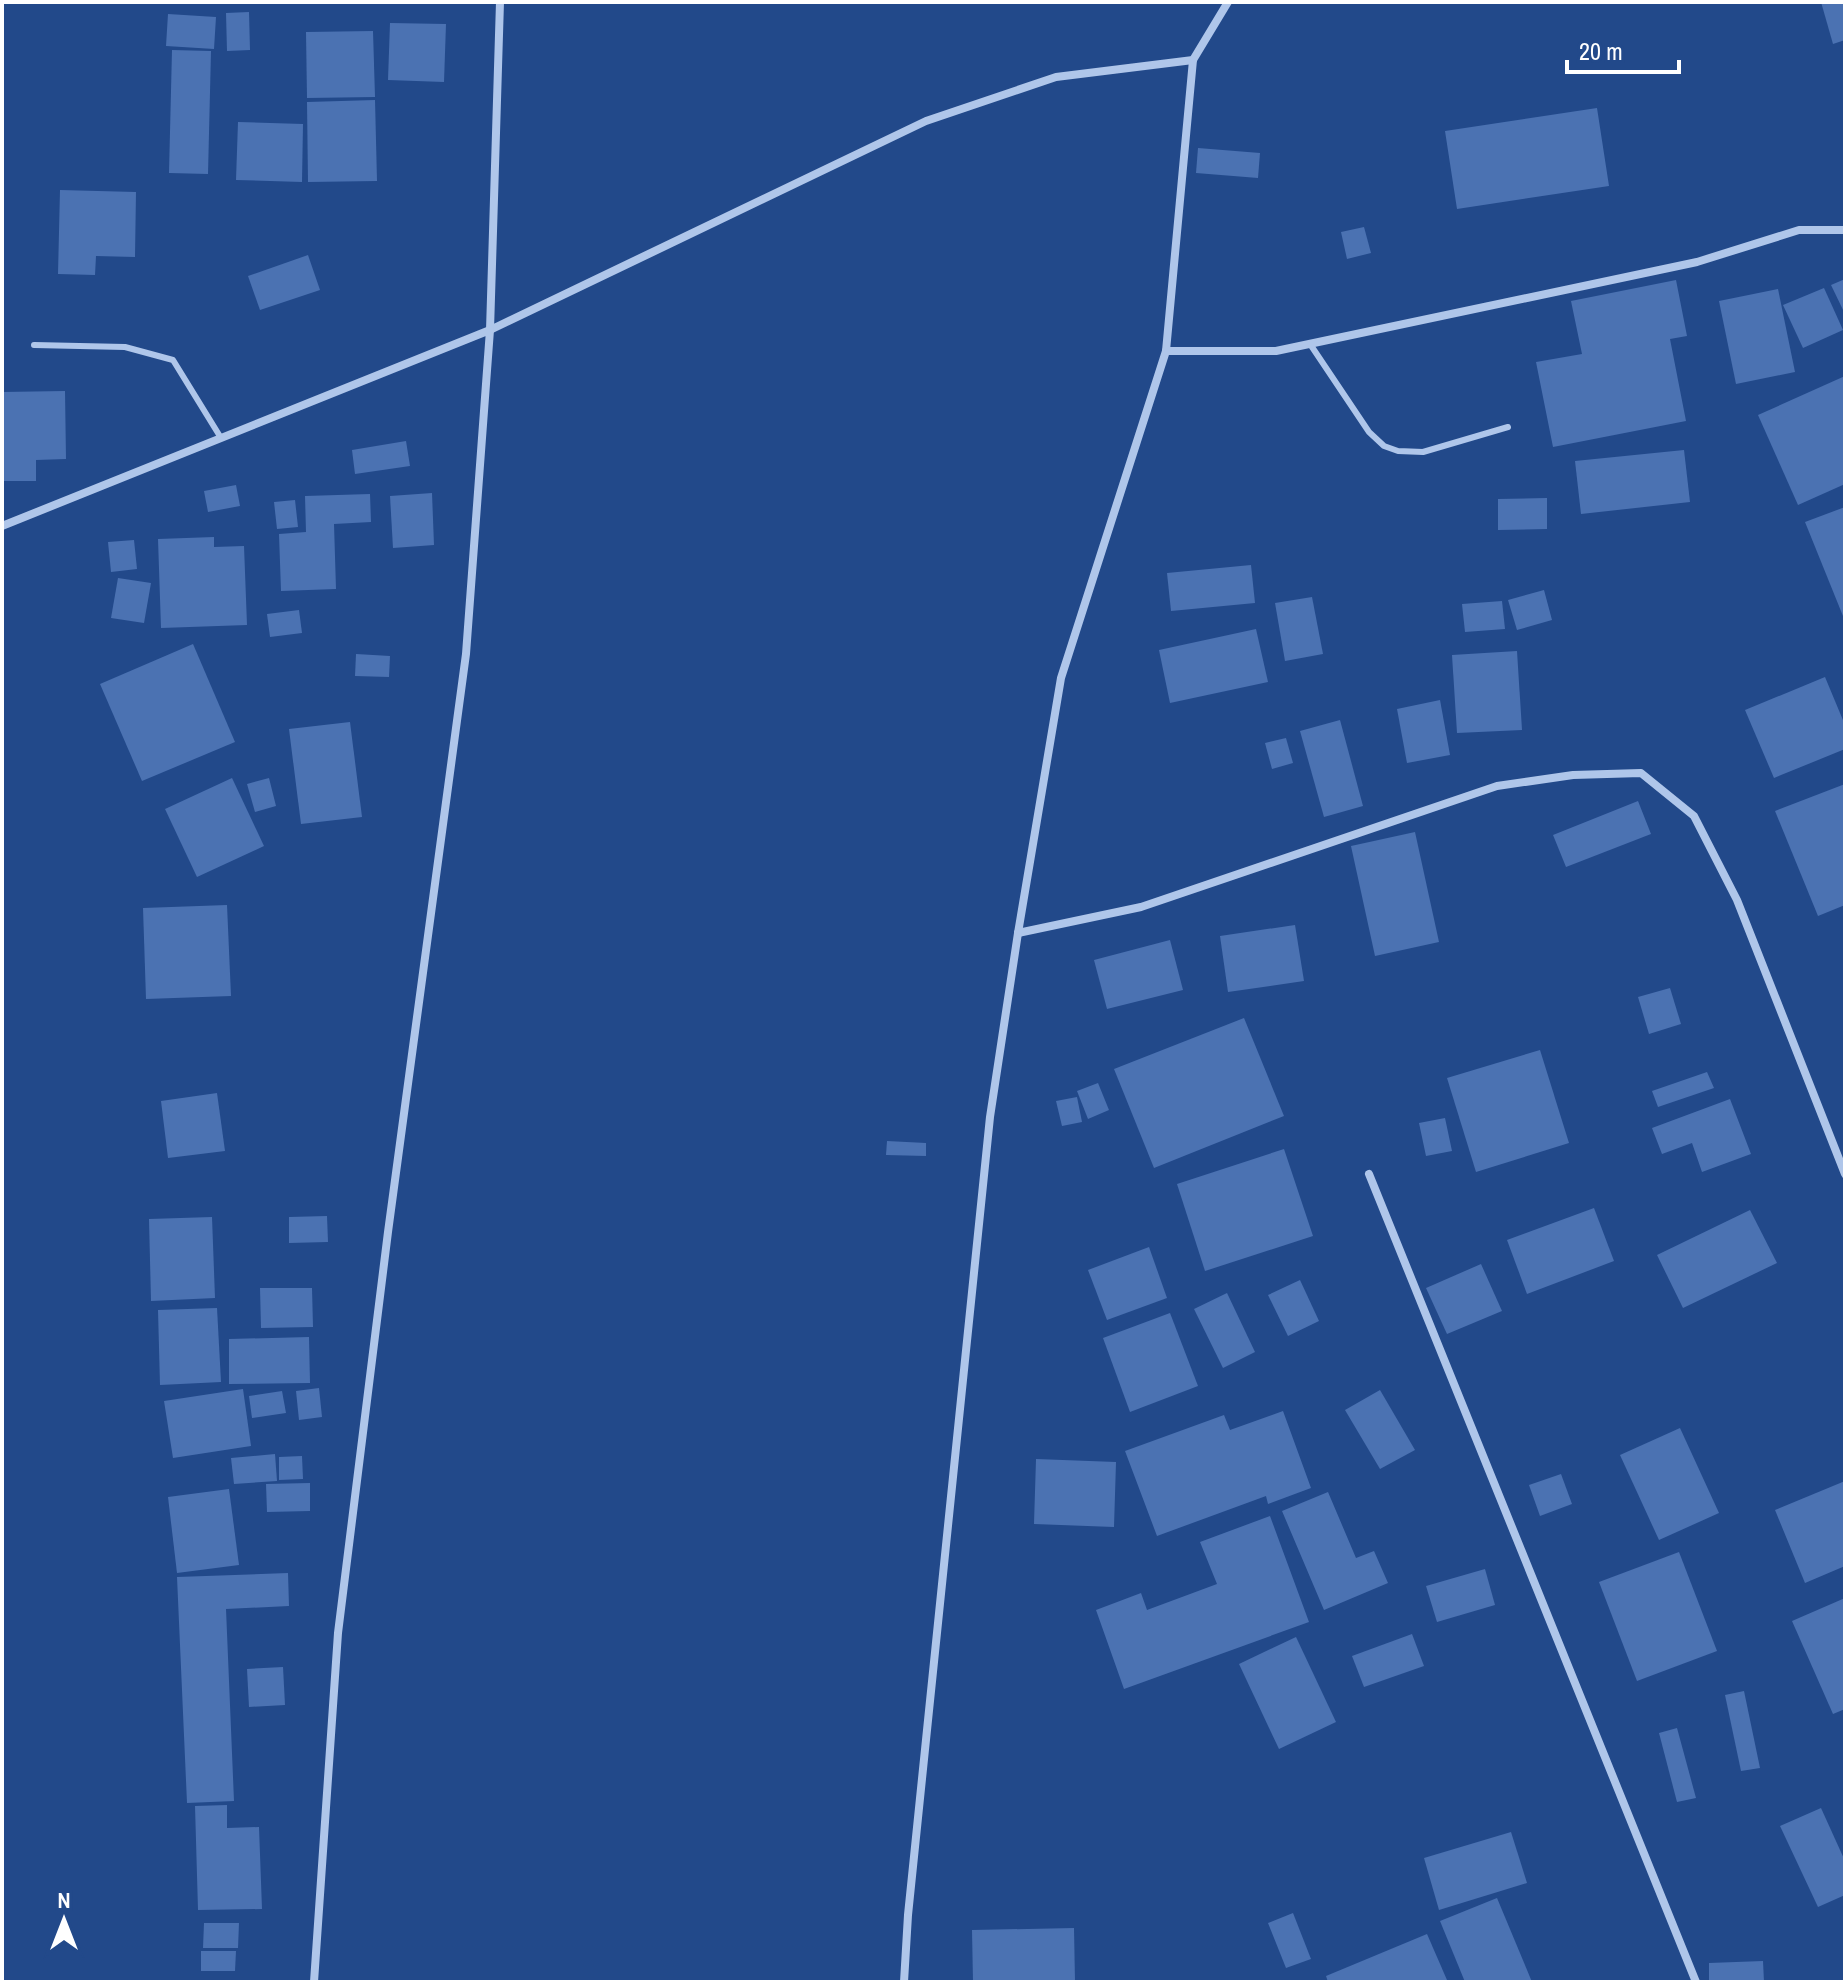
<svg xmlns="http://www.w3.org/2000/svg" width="1847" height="1984" viewBox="0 0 1847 1984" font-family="'Archivo Narrow',sans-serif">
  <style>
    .building { fill: #4b72b2 }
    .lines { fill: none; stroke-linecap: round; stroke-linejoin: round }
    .service { stroke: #afc6ea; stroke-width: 6 }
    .minor { stroke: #afc6ea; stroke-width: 8 }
  </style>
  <rect width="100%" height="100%" fill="#22498a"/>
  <g class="building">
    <path d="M 1821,2 L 1845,2 L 1845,40 L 1833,44 Z"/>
    <path d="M 249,12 L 250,50 L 227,51 L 226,13 Z"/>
    <path d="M 168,14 L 216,17 L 214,49 L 166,46 Z"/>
    <path d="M 390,23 L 446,24 L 444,82 L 388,80 Z"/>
    <path d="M 373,31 L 375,97 L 307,98 L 306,32 Z"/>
    <path d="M 172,50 L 211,51 L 208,174 L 169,173 Z"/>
    <path d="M 375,100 L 377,181 L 308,182 L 307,102 Z"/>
    <path d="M 1597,108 L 1609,186 L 1457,209 L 1445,131 Z"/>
    <path d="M 238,122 L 303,124 L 302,182 L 236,180 Z"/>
    <path d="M 1198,148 L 1260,153 L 1258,178 L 1196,173 Z"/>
    <path d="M 60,190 L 136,192 L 135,257 L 96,256 L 95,275 L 58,274 Z"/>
    <path d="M 1364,227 L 1371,253 L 1347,259 L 1341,232 Z"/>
    <path d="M 308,255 L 320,290 L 260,310 L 248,276 Z"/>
    <path d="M 1845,279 L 1845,314 L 1831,285 Z"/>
    <path d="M 1676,280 L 1687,336 L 1670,339 L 1686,421 L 1553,447 L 1536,362 L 1582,354 L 1571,301 Z"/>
    <path d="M 1824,288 L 1843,330 L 1803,348 L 1783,305 Z"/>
    <path d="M 1778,289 L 1795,372 L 1736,384 L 1719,301 Z"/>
    <path d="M 1845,376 L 1845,484 L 1798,505 L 1758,415 Z"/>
    <path d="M 65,391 L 66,459 L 36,460 L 36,481 L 2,481 L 2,392 Z"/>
    <path d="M 406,441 L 410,466 L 355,474 L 352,450 Z"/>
    <path d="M 1684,450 L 1690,502 L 1581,514 L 1575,461 Z"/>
    <path d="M 236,485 L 240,506 L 208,512 L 204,491 Z"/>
    <path d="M 432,493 L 434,545 L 393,548 L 390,496 Z"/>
    <path d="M 370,494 L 371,522 L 334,524 L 336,589 L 281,591 L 279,534 L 306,532 L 305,496 Z"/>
    <path d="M 1547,498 L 1547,529 L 1498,530 L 1498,499 Z"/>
    <path d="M 295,500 L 298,527 L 277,529 L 274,502 Z"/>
    <path d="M 1845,507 L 1845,621 L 1805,522 Z"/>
    <path d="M 214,537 L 214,547 L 244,546 L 247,625 L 161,628 L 158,539 Z"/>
    <path d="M 134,540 L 137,569 L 111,572 L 108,542 Z"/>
    <path d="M 1251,565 L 1255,603 L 1171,611 L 1167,573 Z"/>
    <path d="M 118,578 L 151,583 L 144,623 L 111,618 Z"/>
    <path d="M 1544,590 L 1552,620 L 1517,630 L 1508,600 Z"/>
    <path d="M 1312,597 L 1323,654 L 1285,661 L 1275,603 Z"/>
    <path d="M 1502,601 L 1505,629 L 1465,632 L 1462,604 Z"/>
    <path d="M 299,610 L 302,633 L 270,637 L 267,614 Z"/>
    <path d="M 1256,629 L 1268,682 L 1170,703 L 1159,650 Z"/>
    <path d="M 193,644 L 235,742 L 142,781 L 100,684 Z"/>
    <path d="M 1517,651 L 1522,730 L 1457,733 L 1452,655 Z"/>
    <path d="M 356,654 L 390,656 L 389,677 L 355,676 Z"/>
    <path d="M 1825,677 L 1845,725 L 1845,749 L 1774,778 L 1745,710 Z"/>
    <path d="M 1440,700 L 1450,755 L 1407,763 L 1397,709 Z"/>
    <path d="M 1340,720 L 1363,806 L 1324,817 L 1300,731 Z"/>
    <path d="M 350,722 L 362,817 L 301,824 L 289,729 Z"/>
    <path d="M 1286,738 L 1293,763 L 1272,769 L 1265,743 Z"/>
    <path d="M 232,778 L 264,846 L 197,877 L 165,809 Z"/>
    <path d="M 269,778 L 276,806 L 255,812 L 247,784 Z"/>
    <path d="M 1845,784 L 1845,905 L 1818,916 L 1775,811 Z"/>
    <path d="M 1638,801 L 1651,834 L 1566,867 L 1553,835 Z"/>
    <path d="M 1415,832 L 1439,942 L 1375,956 L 1351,846 Z"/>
    <path d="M 227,905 L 231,996 L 146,999 L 143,908 Z"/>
    <path d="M 1295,925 L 1304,981 L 1228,992 L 1220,936 Z"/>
    <path d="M 1170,940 L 1183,990 L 1107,1009 L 1094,960 Z"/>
    <path d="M 1670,988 L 1681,1024 L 1649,1034 L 1638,997 Z"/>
    <path d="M 1244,1018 L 1284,1116 L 1154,1168 L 1114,1069 Z"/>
    <path d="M 1540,1050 L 1569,1143 L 1476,1172 L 1447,1078 Z"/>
    <path d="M 1707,1072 L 1714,1088 L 1658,1107 L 1652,1091 Z"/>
    <path d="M 1098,1083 L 1109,1110 L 1088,1119 L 1077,1091 Z"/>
    <path d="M 217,1093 L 225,1151 L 168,1158 L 161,1101 Z"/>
    <path d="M 1077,1097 L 1082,1122 L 1062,1126 L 1056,1101 Z"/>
    <path d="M 1730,1099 L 1751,1154 L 1702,1172 L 1692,1143 L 1662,1154 L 1652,1128 Z"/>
    <path d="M 1445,1118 L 1452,1151 L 1426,1156 L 1419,1123 Z"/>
    <path d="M 887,1141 L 926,1143 L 926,1156 L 886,1155 Z"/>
    <path d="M 1284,1149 L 1313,1236 L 1205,1271 L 1177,1184 Z"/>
    <path d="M 1594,1208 L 1614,1261 L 1527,1294 L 1507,1240 Z"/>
    <path d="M 1750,1210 L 1777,1263 L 1683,1308 L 1657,1255 Z"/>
    <path d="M 327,1216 L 328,1242 L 289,1243 L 289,1217 Z"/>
    <path d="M 212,1217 L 215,1298 L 151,1301 L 149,1219 Z"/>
    <path d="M 1149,1247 L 1167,1298 L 1107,1320 L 1088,1270 Z"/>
    <path d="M 1481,1264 L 1502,1311 L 1447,1334 L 1426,1288 Z"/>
    <path d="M 1300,1280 L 1319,1321 L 1288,1336 L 1268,1295 Z"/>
    <path d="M 260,1288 L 312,1288 L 313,1327 L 261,1328 Z"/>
    <path d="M 1227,1293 L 1255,1352 L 1223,1368 L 1194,1309 Z"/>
    <path d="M 217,1308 L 221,1382 L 160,1385 L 158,1310 Z"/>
    <path d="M 1170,1313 L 1198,1386 L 1130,1412 L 1103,1338 Z"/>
    <path d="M 309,1337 L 310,1383 L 229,1384 L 229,1339 Z"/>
    <path d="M 319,1388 L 322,1417 L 299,1420 L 296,1391 Z"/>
    <path d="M 243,1389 L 251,1446 L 173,1458 L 164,1401 Z"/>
    <path d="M 1380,1390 L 1415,1450 L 1380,1469 L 1345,1410 Z"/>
    <path d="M 282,1391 L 286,1413 L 252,1418 L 249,1396 Z"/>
    <path d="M 1283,1411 L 1311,1488 L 1268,1504 L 1266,1496 L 1157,1536 L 1125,1451 L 1224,1415 L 1230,1430 Z"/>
    <path d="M 1680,1428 L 1719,1513 L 1659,1540 L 1620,1455 Z"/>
    <path d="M 275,1454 L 277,1481 L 234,1484 L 231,1458 Z"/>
    <path d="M 302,1456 L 303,1479 L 279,1480 L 279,1457 Z"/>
    <path d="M 1036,1459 L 1116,1462 L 1114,1527 L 1034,1524 Z"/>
    <path d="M 1561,1474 L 1572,1504 L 1540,1516 L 1529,1485 Z"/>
    <path d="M 1845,1481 L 1845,1566 L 1805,1583 L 1775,1510 Z"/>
    <path d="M 310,1483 L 310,1511 L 267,1512 L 266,1484 Z"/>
    <path d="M 229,1489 L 239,1565 L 177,1573 L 168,1497 Z"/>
    <path d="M 1328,1492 L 1356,1558 L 1374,1551 L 1388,1583 L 1324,1610 L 1282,1511 Z"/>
    <path d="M 1270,1516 L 1309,1622 L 1124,1689 L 1096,1610 L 1141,1593 L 1147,1610 L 1217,1584 L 1200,1542 Z"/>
    <path d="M 1679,1552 L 1717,1651 L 1637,1681 L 1599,1582 Z"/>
    <path d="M 1485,1569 L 1495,1605 L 1437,1622 L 1426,1586 Z"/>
    <path d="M 288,1573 L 289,1606 L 226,1609 L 234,1801 L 187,1803 L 177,1577 Z"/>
    <path d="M 1845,1598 L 1845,1709 L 1833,1714 L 1792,1621 Z"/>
    <path d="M 1412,1634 L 1424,1666 L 1364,1687 L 1352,1656 Z"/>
    <path d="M 1296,1637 L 1336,1722 L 1279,1749 L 1239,1664 Z"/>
    <path d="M 283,1667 L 285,1705 L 249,1707 L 247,1669 Z"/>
    <path d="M 1744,1691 L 1760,1768 L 1741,1771 L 1725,1695 Z"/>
    <path d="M 1677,1728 L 1696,1798 L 1677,1802 L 1659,1733 Z"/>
    <path d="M 227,1805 L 227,1828 L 259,1827 L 262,1909 L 198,1910 L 195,1806 Z"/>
    <path d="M 1821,1808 L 1845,1861 L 1845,1895 L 1818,1907 L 1780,1826 Z"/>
    <path d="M 1511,1832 L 1527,1883 L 1439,1910 L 1424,1858 Z"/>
    <path d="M 1497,1898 L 1532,1982 L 1465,1982 L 1440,1921 Z"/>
    <path d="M 1293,1913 L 1311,1959 L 1286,1968 L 1268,1923 Z"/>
    <path d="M 204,1923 L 239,1923 L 238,1948 L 203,1948 Z"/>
    <path d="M 1074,1928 L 1075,1982 L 973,1982 L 972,1930 Z"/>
    <path d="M 1427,1934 L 1447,1980 L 1328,1982 L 1326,1976 Z"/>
    <path d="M 201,1951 L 236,1951 L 235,1971 L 201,1971 Z"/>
    <path d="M 1763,1961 L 1764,1982 L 1709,1982 L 1709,1963 Z"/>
  </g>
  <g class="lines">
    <g class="service">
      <path d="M 1310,344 L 1369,432 L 1384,446 L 1398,451 L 1423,452 L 1508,427"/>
      <path d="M 34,345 L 125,347 L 173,360 L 221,438"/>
    </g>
    <g class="minor">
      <path d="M 500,2 L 490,330 L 926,121 L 1056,77 L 1193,60 L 1228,2"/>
      <path d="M 1166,351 L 1276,351 L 1697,262 L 1799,230 L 1845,230"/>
      <path d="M 2,526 L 490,330 L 466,654 L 388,1232 L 338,1633 L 314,1982"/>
      <path d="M 1018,933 L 1141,907 L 1497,786 L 1573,775 L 1641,773 L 1694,816 L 1737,900 L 1845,1174"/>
      <path d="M 1369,1174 L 1696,1982"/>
      <path d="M 904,1982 L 908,1915 L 990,1117 L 1018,933 L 1061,678 L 1166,351 L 1193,60"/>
    </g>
  </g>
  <rect width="1847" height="1984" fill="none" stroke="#ffffff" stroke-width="8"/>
  <g transform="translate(64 1920)" stroke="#22498a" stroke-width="6" paint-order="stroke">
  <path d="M0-6L14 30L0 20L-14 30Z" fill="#ffffff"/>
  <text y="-12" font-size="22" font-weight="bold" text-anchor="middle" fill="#ffffff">N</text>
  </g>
  <path d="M1567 60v12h112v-12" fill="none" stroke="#ffffff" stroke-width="4"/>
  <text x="1579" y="60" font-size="24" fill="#ffffff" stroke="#22498a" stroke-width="6" paint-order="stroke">20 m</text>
</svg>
